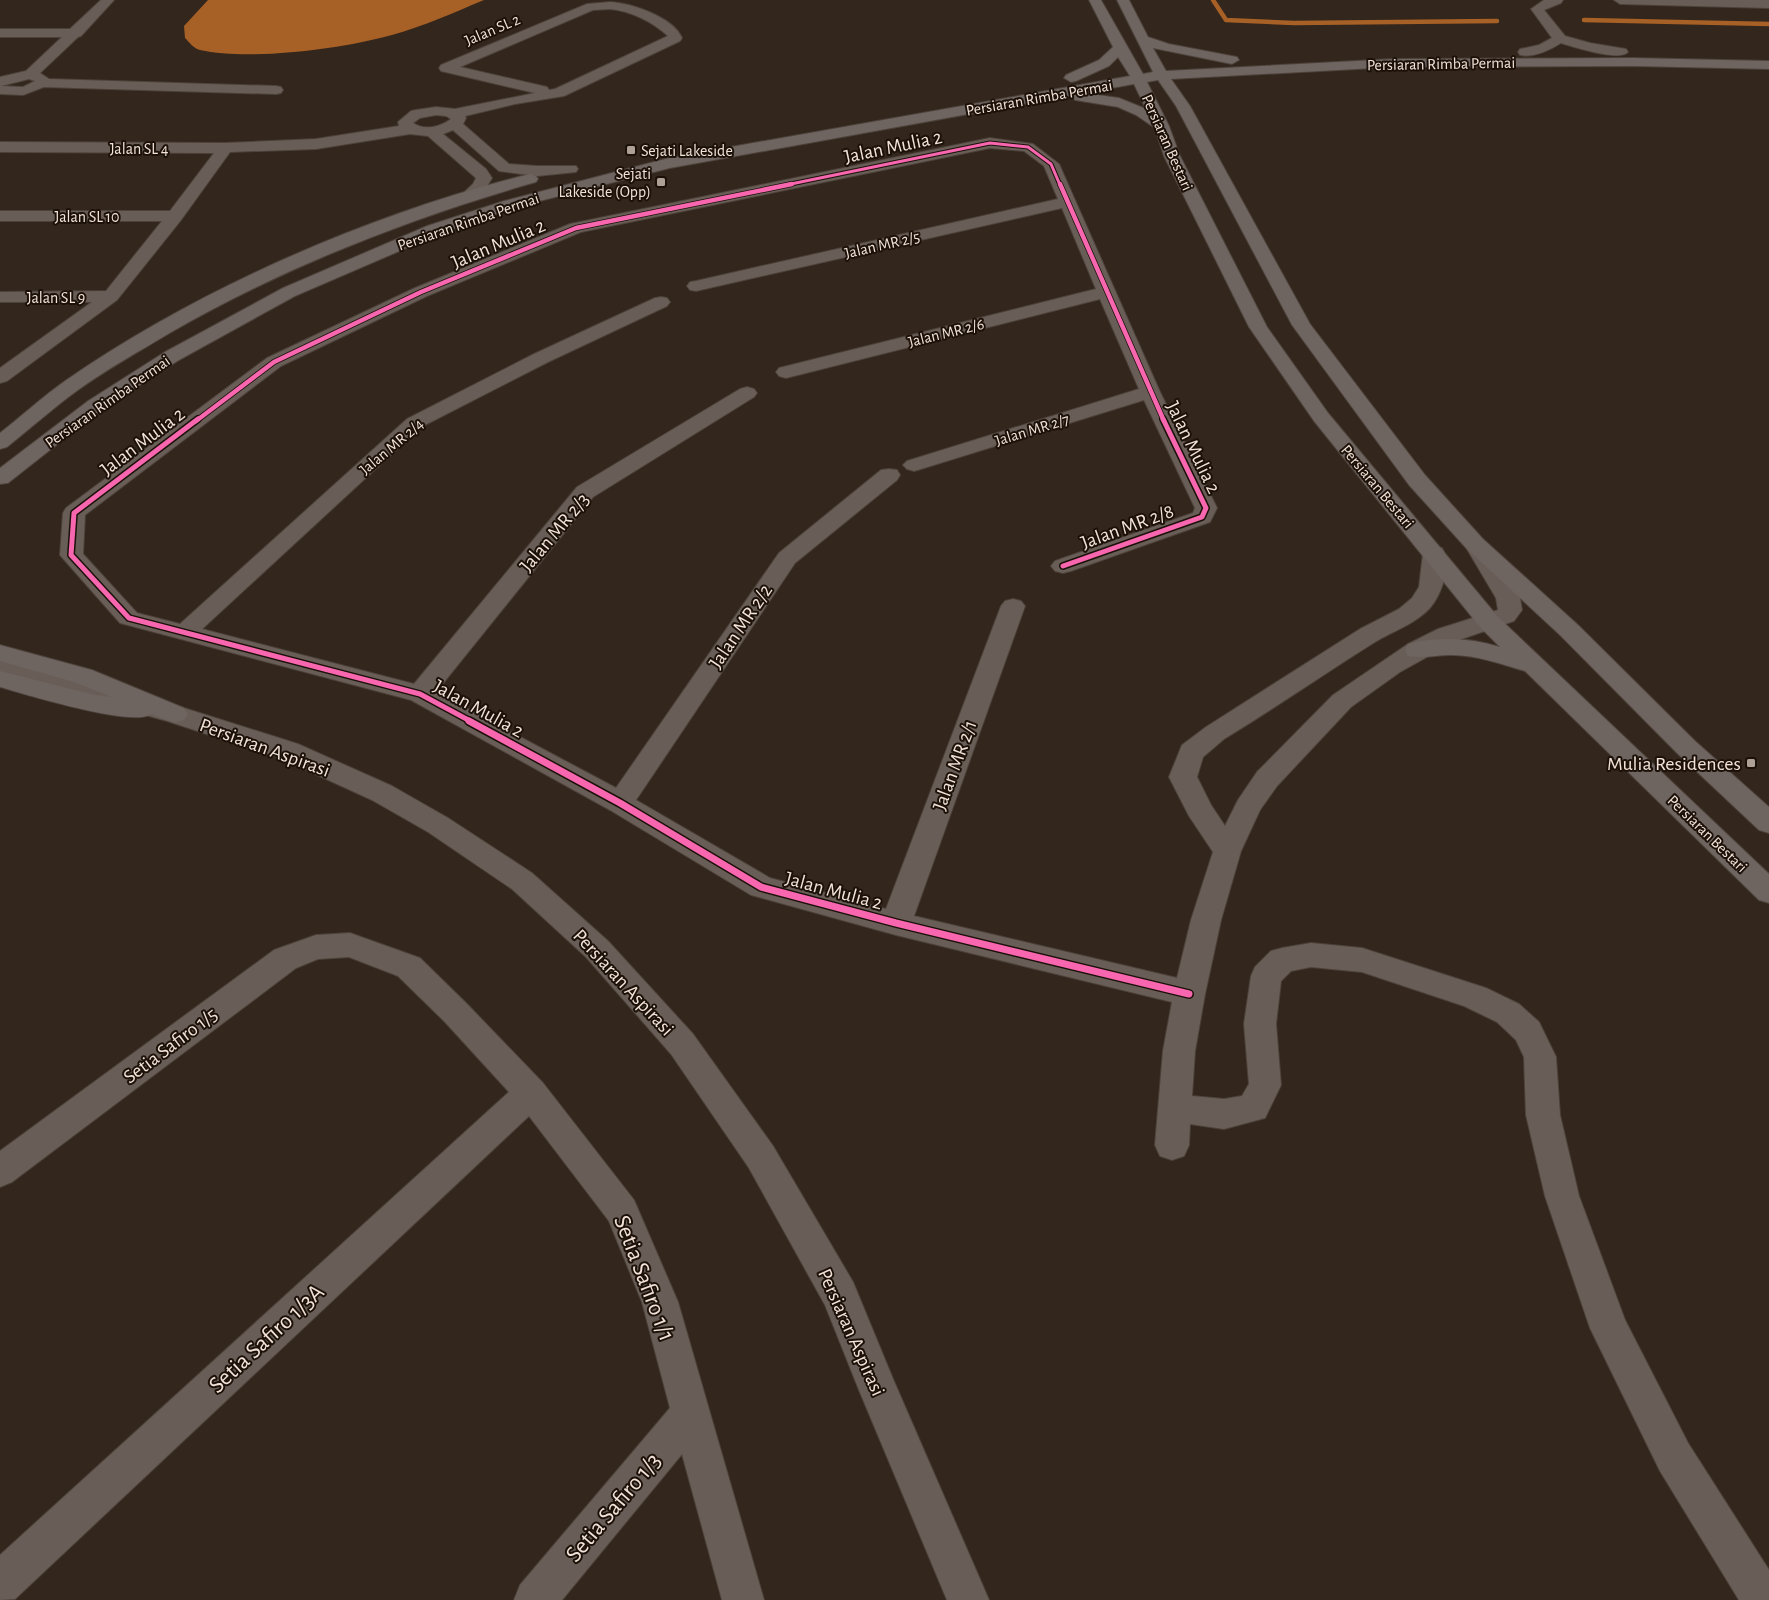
<svg xmlns="http://www.w3.org/2000/svg" width="1769" height="1600" viewBox="0 0 1769 1600" font-family="'Alegreya Sans',sans-serif">
  <style>
    .water { fill: #a76025 }
    .lines { fill: none; stroke-linecap: round; stroke-linejoin: round }
    .stream { stroke: #a76025; stroke-width: 4.5 }
    .minor-casing { stroke: #4d423a; stroke-width: 2 }
    .tertiary-casing { stroke: #4d423a; stroke-width: 2 }
    .secondary-casing { stroke: #4d423a; stroke-width: 2 }
    .minor { fill: #695e57; fill-rule: evenodd }
    .tertiary { fill: #695e57; fill-rule: evenodd }
    .secondary { fill: #6e6460; fill-rule: evenodd }
    .cycleway-far3-casing { stroke: #1c1109; stroke-width: 5 }
    .cycleway-far2-casing { stroke: #1c1109; stroke-width: 6 }
    .cycleway-far1-casing { stroke: #1c1109; stroke-width: 8 }
    .cycleway-casing { stroke: #1c1109; stroke-width: 10 }
    .cycleway-far3 { stroke: #f766af; stroke-width: 3 }
    .cycleway-far2 { stroke: #f766af; stroke-width: 4.5 }
    .cycleway-far1 { stroke: #f766af; stroke-width: 5 }
    .cycleway { stroke: #f766af; stroke-width: 7 }
    .poi-dot { fill: #afa096; stroke: #1c1109; stroke-width: 2 }
    .labels { text-anchor: middle; stroke-width: 4; stroke-linejoin: round; paint-order: stroke }
    .far-street-label { font-size: 16px; fill: #f2e2d7; stroke: #1c1109 }
    .far-poi-label { font-size: 16px; fill: #f2e2d7; stroke: #1c1109; text-anchor: start }
    .street-label { font-size: 20px; fill: #f2e2d7; stroke: #1c1109 }
    .poi-label { font-size: 20px; fill: #f2e2d7; stroke: #1c1109; text-anchor: end }
    .near-street-label { font-size: 24px; fill: #f2e2d7; stroke: #1c1109 }
  </style>
  <rect width="100%" height="100%" fill="#33261c"/>
  <path class="water" d="M 208,0 L 484,0 C 453,13 424,26 392,35 C 342,49 250,61 200,50 C 194,49 189,42 185,38 L 184,26 Z"/>
  <g class="lines">
    <g class="stream">
      <path d="M 1213,0 L 1226,20 L 1294,23 L 1497,21"/>
      <path d="M 1584,20 L 1769,24"/>
    </g>
    <g class="minor-casing">
      <g id="minor">
        <path d="M 101,0 L 114,0 L 81,36 L 78,37 L 40,73 L 49,79 L 276,86 L 281,87 L 283,90 L 281,93 L 276,94 L 44,87 L 23,95 L 0,94 L 0,77 L 26,71 L 62,37 L 0,37 L 0,29 L 70,29 ZM 29,79 L 35,81 L 23,87 L 1,86 Z"/>
        <path d="M 1544,0 L 1563,0 L 1561,3 L 1544,10 L 1565,36 L 1590,43 L 1626,49 L 1628,52 C 1620,62 1574,47 1561,43 C 1550,50 1534,58 1520,55 L 1518,52 L 1520,49 L 1539,45 L 1552,38 L 1531,9 Z"/>
        <path d="M 1614,0 L 1769,0 L 1769,8 L 1620,4 Z"/>
        <path d="M 610,2 C 631,3 673,17 682,38 L 680,41 L 564,96 L 515,104 L 465,116 L 466,118 L 463,124 L 509,164 L 537,166 L 576,166 L 578,169 L 576,172 L 537,176 L 499,171 L 453,130 L 443,134 L 486,169 L 492,178 C 485,190 475,205 460,201 L 458,198 L 473,184 L 476,178 L 428,136 L 410,134 L 316,149 L 230,152 L 181,220 L 117,300 L 7,381 L 0,383 L 0,368 L 92,302 L 0,302 L 0,292 L 106,291 L 162,221 L 0,221 L 0,211 L 170,211 L 214,153 L 0,152 L 0,142 L 225,143 L 316,139 L 399,126 L 398,122 L 411,111 L 416,110 L 436,107 L 455,109 L 535,93 L 441,71 L 439,68 L 441,65 L 587,4 ZM 610,9 C 631,11 653,22 668,36 L 555,89 L 549,90 L 547,87 L 460,67 L 593,10 ZM 436,115 L 446,116 L 451,119 C 440,127 425,131 413,123 L 420,118 Z"/>
        <path d="M 990,138 L 1033,144 L 1059,164 L 1160,392 L 1217,508 L 1210,522 L 1071,571 L 1063,573 L 1055,571 L 1051,566 L 1055,561 L 1193,513 L 1195,508 L 1144,400 L 921,469 L 914,471 L 907,469 L 903,465 L 907,461 L 1139,389 L 1100,299 L 786,378 L 779,376 L 776,372 L 779,368 L 1096,289 L 1062,208 L 696,291 L 690,290 L 687,286 L 690,282 L 696,281 L 1058,199 L 1044,166 L 1024,151 L 990,148 L 581,232 L 427,296 L 281,366 L 85,515 L 83,554 L 137,613 L 180,624 L 407,419 L 534,354 L 655,298 L 661,297 L 667,298 L 670,302 L 667,306 L 548,362 L 421,427 L 202,629 L 414,684 L 577,487 L 740,389 L 747,387 L 754,389 L 757,393 L 754,397 L 593,497 L 436,692 L 616,788 L 779,553 L 881,470 L 889,469 L 897,470 L 900,475 L 897,480 L 795,563 L 636,800 L 770,878 L 886,909 L 1001,606 L 1005,601 L 1013,599 L 1021,601 L 1025,606 L 914,916 L 1177,978 L 1191,920 L 1213,852 L 1189,816 L 1169,777 L 1182,745 L 1206,727 L 1360,629 L 1399,609 L 1412,598 L 1419,587 L 1423,553 L 1426,548 L 1434,546 L 1442,548 C 1453,564 1441,595 1430,608 C 1415,624 1393,631 1375,642 C 1324,674 1275,708 1224,739 L 1203,757 L 1197,777 L 1211,805 L 1225,826 L 1238,800 L 1257,772 L 1333,695 L 1408,644 L 1438,629 L 1498,610 L 1496,598 L 1464,544 L 1467,539 L 1475,537 L 1483,539 L 1520,598 L 1522,610 L 1514,621 L 1456,641 L 1400,672 L 1351,707 L 1277,786 L 1260,810 L 1241,851 L 1221,920 L 1205,994 L 1195,1051 L 1192,1096 L 1224,1099 L 1242,1096 L 1249,1084 L 1244,1024 L 1251,976 L 1255,967 L 1271,951 L 1282,948 L 1311,943 L 1362,948 L 1486,988 L 1519,1004 L 1539,1022 L 1556,1057 L 1560,1115 L 1579,1196 L 1625,1320 L 1688,1443 L 1769,1570 L 1769,1600 L 1739,1600 L 1660,1471 L 1590,1328 L 1545,1196 L 1526,1115 L 1524,1057 L 1516,1040 L 1497,1022 L 1464,1006 L 1362,972 L 1311,967 L 1291,971 L 1281,981 L 1276,1024 L 1281,1085 L 1265,1118 L 1224,1129 L 1190,1124 L 1189,1145 L 1184,1156 L 1172,1160 L 1160,1156 L 1155,1145 L 1163,1051 L 1172,1002 L 896,935 L 751,895 L 610,810 L 411,700 L 120,623 L 60,555 L 63,513 L 66,508 L 267,358 L 415,288 L 570,224 Z"/>
        <path d="M 350,933 L 420,958 L 467,1004 L 543,1083 L 634,1200 L 678,1302 L 764,1600 L 722,1600 L 682,1454 L 562,1600 L 514,1600 L 520,1585 L 670,1408 L 642,1302 L 609,1221 L 529,1116 L 15,1599 L 0,1600 L 0,1555 L 509,1092 L 445,1022 L 398,976 L 349,957 L 318,959 L 296,968 L 12,1182 L 0,1187 L 0,1151 L 274,950 L 316,935 Z"/>
      </g>
    </g>
    <g class="tertiary-casing">
      <path id="tertiary" d="M 0,659 L 184,708 L 298,744 L 392,786 L 448,818 L 532,873 L 608,941 L 693,1034 L 773,1146 L 853,1282 L 893,1379 L 989,1600 L 947,1600 L 859,1390 L 825,1305 L 749,1168 L 671,1054 L 586,957 L 512,889 L 428,832 L 372,800 L 280,758 L 167,721 L 0,675 Z"/>
    </g>
    <g class="secondary-casing">
      <g id="secondary">
        <path d="M 1089,0 L 1101,0 L 1143,74 L 1153,72 L 1117,0 L 1129,0 L 1148,37 L 1169,44 L 1237,57 L 1239,60 L 1232,64 L 1153,48 L 1166,71 L 1394,59 L 1633,58 L 1769,61 L 1769,69 L 1633,66 L 1394,67 L 1171,79 L 1190,106 L 1310,324 L 1425,475 L 1483,539 L 1578,625 L 1695,741 L 1769,807 L 1769,833 L 1759,830 L 1677,753 L 1560,635 L 1467,549 L 1409,485 L 1292,325 L 1176,106 L 1158,80 L 1147,82 L 1169,126 L 1180,156 L 1267,327 L 1328,413 L 1498,617 L 1769,874 L 1769,903 L 1759,900 L 1525,671 C 1500,664 1477,655 1451,655 C 1437,655 1423,659 1408,656 L 1405,650 L 1408,644 C 1438,636 1471,638 1500,647 L 1480,627 L 1314,421 L 1249,327 L 1164,156 L 1155,128 L 1136,115 L 1118,107 L 1075,100 L 1073,97 L 1074,95 L 670,168 L 516,207 L 439,234 L 295,296 L 179,360 L 102,409 L 8,483 L 0,484 L 0,468 L 88,401 L 165,352 L 283,288 L 427,226 L 504,201 L 669,158 L 1130,76 L 1118,57 L 1109,66 L 1076,81 L 1071,82 L 1064,78 L 1066,75 L 1099,60 L 1113,47 ZM 1134,84 L 1146,109 L 1119,98 L 1084,93 Z"/>
        <path d="M 530,174 L 536,176 L 538,179 L 536,182 C 407,219 284,267 168,334 C 138,352 107,369 78,390 C 53,408 31,428 7,447 L 0,449 L 0,433 C 22,416 42,397 65,381 C 199,288 372,213 530,174 Z"/>
        <path d="M 0,645 L 92,670 L 184,708 L 188,714 L 184,720 L 175,723 L 151,714 C 135,728 24,694 0,687 L 0,671 L 95,695 L 112,697 L 74,682 L 0,661 Z"/>
      </g>
    </g>
    <use href="#minor" class="minor"/>
    <use href="#tertiary" class="tertiary"/>
    <use href="#secondary" class="secondary"/>
    <g class="cycleway-far3-casing">
      <path id="cycleway-far3" d="M 786,185 L 990,143 L 1028,147 L 1051,164 L 1060,185"/>
    </g>
    <g class="cycleway-far2-casing">
      <g id="cycleway-far2">
        <path d="M 1060,184 L 1164,421"/>
        <path d="M 196,421 L 274,362 L 421,292 L 576,228 L 792,184"/>
      </g>
    </g>
    <g class="cycleway-far1-casing">
      <g id="cycleway-far1">
        <path d="M 198,419 L 74,513 L 71,555 L 129,618 L 420,694 L 472,722"/>
        <path d="M 1063,566 L 1202,517 L 1206,508 L 1163,419"/>
      </g>
    </g>
    <g class="cycleway-casing">
      <path id="cycleway" d="M 469,721 L 620,803 L 761,887 L 896,923 L 1189,994"/>
    </g>
    <use href="#cycleway-far3" class="cycleway-far3"/>
    <use href="#cycleway-far2" class="cycleway-far2"/>
    <use href="#cycleway-far1" class="cycleway-far1"/>
    <use href="#cycleway" class="cycleway"/>
  </g>
  <g class="poi-dot">
    <rect x="626" y="145" width="10" height="10" rx="2.5"/>
    <rect x="656" y="177" width="10" height="10" rx="2.5"/>
    <rect x="1746" y="758" width="10" height="10" rx="2.5"/>
  </g>
  <g class="labels">
    <g class="far-street-label">
      <text transform="translate(492 29) rotate(-23)" y="6">Jalan SL 2</text>
      <text transform="translate(1441 63) rotate(-1)" y="6">Persiaran Rimba Permai</text>
      <text transform="translate(1039 97) rotate(-10)" y="6">Persiaran Rimba Permai</text>
      <text transform="translate(1168 142) rotate(66)" y="6">Persiaran Bestari</text>
      <text x="139" y="154">Jalan SL 4</text>
      <text x="87" y="222">Jalan SL 10</text>
      <text transform="translate(468 221) rotate(-19)" y="6">Persiaran Rimba Permai</text>
      <text transform="translate(882 244) rotate(-13)" y="6">Jalan MR 2/5</text>
      <text x="56" y="303">Jalan SL 9</text>
      <text transform="translate(946 332) rotate(-14)" y="6">Jalan MR 2/6</text>
      <text transform="translate(107 401) rotate(-35)" y="6">Persiaran Rimba Permai</text>
      <text transform="translate(1032 429) rotate(-17)" y="6">Jalan MR 2/7</text>
      <text transform="translate(391 446) rotate(-40)" y="6">Jalan MR 2/4</text>
      <text transform="translate(1378 486) rotate(50)" y="6">Persiaran Bestari</text>
      <text transform="translate(1708 833) rotate(44)" y="6">Persiaran Bestari</text>
    </g>
    <g class="far-poi-label">
      <text x="641" y="156">Sejati Lakeside</text>
      <text x="651" y="179" text-anchor="end">Sejati<tspan x="651" dy="18">Lakeside (Opp)</tspan></text>
    </g>
    <g class="street-label">
      <text transform="translate(893 146) rotate(-12)" y="7">Jalan Mulia 2</text>
      <text transform="translate(498 243) rotate(-23)" y="7">Jalan Mulia 2</text>
      <text transform="translate(142 441) rotate(-37)" y="7">Jalan Mulia 2</text>
      <text transform="translate(1194 447) rotate(64)" y="7">Jalan Mulia 2</text>
      <text transform="translate(1127 526) rotate(-20)" y="7">Jalan MR 2/8</text>
      <text transform="translate(554 532) rotate(-50)" y="7">Jalan MR 2/3</text>
      <text transform="translate(740 626) rotate(-56)" y="7">Jalan MR 2/2</text>
      <text transform="translate(479 708) rotate(29)" y="7">Jalan Mulia 2</text>
      <text transform="translate(265 747) rotate(20)" y="7">Persiaran Aspirasi</text>
      <text transform="translate(954 765) rotate(-70)" y="7">Jalan MR 2/1</text>
      <text transform="translate(834 890) rotate(15)" y="7">Jalan Mulia 2</text>
      <text transform="translate(624 982) rotate(47)" y="7">Persiaran Aspirasi</text>
      <text transform="translate(170 1045) rotate(-37)" y="7">Setia Safiro 1/5</text>
      <text transform="translate(852 1332) rotate(66)" y="7">Persiaran Aspirasi</text>
    </g>
    <g class="poi-label">
      <text x="1741" y="770">Mulia Residences</text>
    </g>
    <g class="near-street-label">
      <text transform="translate(645 1278) rotate(69)" y="8">Setia Safiro 1/1</text>
      <text transform="translate(266 1338) rotate(-43)" y="8">Setia Safiro 1/3A</text>
      <text transform="translate(613 1507) rotate(-50)" y="8">Setia Safiro 1/3</text>
    </g>
  </g>
</svg>
